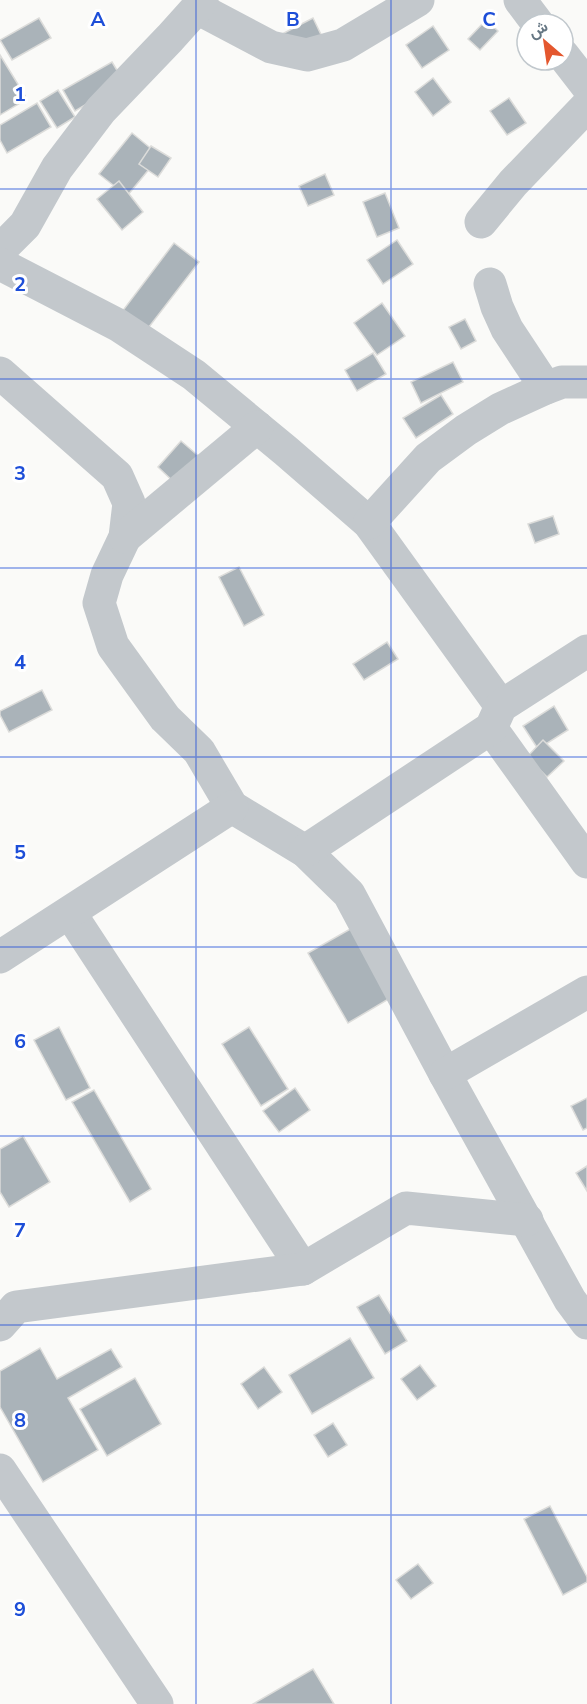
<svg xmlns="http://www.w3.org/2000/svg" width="587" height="1704" viewBox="0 0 587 1704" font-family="'Nunito Sans',Vazirmatn,sans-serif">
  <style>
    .building { fill: #aab3b9; stroke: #dcdcda; stroke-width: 1.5 }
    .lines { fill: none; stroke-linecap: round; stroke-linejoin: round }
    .minor { stroke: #c3c8cc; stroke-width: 33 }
    .grid { fill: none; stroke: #1d4ed8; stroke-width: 1.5; stroke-opacity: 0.55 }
    .grid-label { font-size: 20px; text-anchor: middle; font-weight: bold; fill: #1d4ed8; stroke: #fff; stroke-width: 6; stroke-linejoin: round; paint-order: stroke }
  </style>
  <rect width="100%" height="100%" fill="#fafaf8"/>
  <g class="building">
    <path d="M 39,18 L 51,38 L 12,60 L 0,40 Z"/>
    <path d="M 313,18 L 326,45 L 282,34 Z"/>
    <path d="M 486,20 L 498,31 L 480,50 L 468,39 Z"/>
    <path d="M 433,26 L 449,50 L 422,68 L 406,45 Z"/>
    <path d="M 0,55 L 27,99 L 0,115 Z"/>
    <path d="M 112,62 L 124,82 L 75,111 L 63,90 Z"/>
    <path d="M 433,78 L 451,102 L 433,116 L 415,92 Z"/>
    <path d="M 58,90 L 75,117 L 57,128 L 40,101 Z"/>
    <path d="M 509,98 L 526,123 L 507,135 L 490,111 Z"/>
    <path d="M 37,103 L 51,127 L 7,153 L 0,140 L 0,125 Z"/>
    <path d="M 132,133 L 160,156 L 127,196 L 99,174 Z"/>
    <path d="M 151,146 L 171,158 L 158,177 L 139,164 Z"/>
    <path d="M 325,174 L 334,195 L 308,206 L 299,186 Z"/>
    <path d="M 119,181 L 143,212 L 122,230 L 97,199 Z"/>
    <path d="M 385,193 L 399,228 L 377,237 L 363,202 Z"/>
    <path d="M 397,240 L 413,264 L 383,284 L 367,260 Z"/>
    <path d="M 174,243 L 199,262 L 142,336 L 118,317 Z"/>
    <path d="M 382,303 L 405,336 L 377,355 L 354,323 Z"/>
    <path d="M 465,319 L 476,341 L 461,349 L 449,327 Z"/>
    <path d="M 373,353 L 386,374 L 357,391 L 345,370 Z"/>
    <path d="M 453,362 L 463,382 L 421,403 L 411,382 Z"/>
    <path d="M 441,395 L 453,414 L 416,438 L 403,418 Z"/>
    <path d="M 181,441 L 202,459 L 178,486 L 158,467 Z"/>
    <path d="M 553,516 L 559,534 L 535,543 L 528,524 Z"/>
    <path d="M 239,567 L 264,615 L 244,626 L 219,577 Z"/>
    <path d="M 387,642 L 398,659 L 364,680 L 353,664 Z"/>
    <path d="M 42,690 L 52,710 L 9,732 L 0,715 L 0,711 Z"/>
    <path d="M 554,706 L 568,730 L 538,749 L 523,726 Z"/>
    <path d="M 543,740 L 564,761 L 547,777 L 527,757 Z"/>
    <path d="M 352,928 L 392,997 L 348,1023 L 308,953 Z"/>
    <path d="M 59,1027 L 90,1088 L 66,1100 L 34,1040 Z"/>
    <path d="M 249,1027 L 288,1089 L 261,1106 L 222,1044 Z"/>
    <path d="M 295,1088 L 310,1110 L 279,1132 L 263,1111 Z"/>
    <path d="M 94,1090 L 151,1189 L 130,1202 L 72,1102 Z"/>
    <path d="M 587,1098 L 587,1128 L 583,1130 L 571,1106 Z"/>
    <path d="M 23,1136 L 50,1182 L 9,1207 L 0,1192 L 0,1149 Z"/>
    <path d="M 587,1166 L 587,1191 L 576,1173 Z"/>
    <path d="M 379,1295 L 407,1341 L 385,1354 L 357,1307 Z"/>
    <path d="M 350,1338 L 374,1378 L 312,1414 L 289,1375 Z"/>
    <path d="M 40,1348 L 57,1379 L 111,1349 L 122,1367 L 68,1398 L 98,1450 L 43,1482 L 0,1407 L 0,1371 Z"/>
    <path d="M 420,1365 L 436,1386 L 417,1400 L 401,1379 Z"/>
    <path d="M 264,1367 L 282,1392 L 258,1409 L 241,1384 Z"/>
    <path d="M 135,1378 L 161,1424 L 107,1456 L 80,1409 Z"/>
    <path d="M 333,1423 L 347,1445 L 328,1457 L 314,1435 Z"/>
    <path d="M 550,1506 L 587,1577 L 587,1582 L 563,1595 L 524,1519 Z"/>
    <path d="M 418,1564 L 433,1583 L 411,1599 L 396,1580 Z"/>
    <path d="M 313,1669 L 334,1704 L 253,1704 Z"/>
  </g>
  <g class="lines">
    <g class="minor">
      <path d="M 520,0 L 538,24"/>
      <path d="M 197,8 L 271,47 L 307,55 L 343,45 L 418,0"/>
      <path d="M 563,55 L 587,86"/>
      <path d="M 481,222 L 513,183 L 587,106"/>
      <path d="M 0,250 L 25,225 L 57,168 L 101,110 L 170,38 L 197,8 L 202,0"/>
      <path d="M 0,264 L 118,325 L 194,375 L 286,451 L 369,523 L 501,706"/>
      <path d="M 490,284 L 497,307 L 507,329 L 546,388"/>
      <path d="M 0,373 L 117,476 L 129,503 L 125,537 L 107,575 L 99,603 L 113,646 L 165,718 L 199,751 L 232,807 L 305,851 L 349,894 L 445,1074 L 570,1300 L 587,1323"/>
      <path d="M 369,523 L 428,458 L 466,430 L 500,409 L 546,388 L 562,382 L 587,382"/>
      <path d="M 125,537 L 257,427"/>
      <path d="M 491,728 L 587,862"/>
      <path d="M 305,851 L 491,728 L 501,706 L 587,651"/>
      <path d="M 70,913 L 303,1269"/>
      <path d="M 0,957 L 232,807"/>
      <path d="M 445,1074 L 587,992"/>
      <path d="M 0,1325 L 16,1307 L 303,1269 L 406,1208 L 527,1220"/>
      <path d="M 0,1470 L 157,1704"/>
    </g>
  </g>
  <path class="grid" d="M 196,0 L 196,1704M 391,0 L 391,1704M 0,189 L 587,189M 0,379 L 587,379M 0,568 L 587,568M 0,757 L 587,757M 0,947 L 587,947M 0,1136 L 587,1136M 0,1325 L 587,1325M 0,1515 L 587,1515"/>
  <g class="grid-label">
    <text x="98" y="26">A</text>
    <text x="293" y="26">B</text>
    <text x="489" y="26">C</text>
    <text x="20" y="101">1</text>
    <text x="20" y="291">2</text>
    <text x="20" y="480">3</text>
    <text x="20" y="669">4</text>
    <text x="20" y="859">5</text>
    <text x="20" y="1048">6</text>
    <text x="20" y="1237">7</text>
    <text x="20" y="1427">8</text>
    <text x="20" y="1616">9</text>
  </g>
  <g transform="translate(545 42) rotate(331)"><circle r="28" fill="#ffffff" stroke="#c1c8cd" stroke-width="1.5"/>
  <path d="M0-4.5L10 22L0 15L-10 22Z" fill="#e4572e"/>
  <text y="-9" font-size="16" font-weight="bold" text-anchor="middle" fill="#657683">ش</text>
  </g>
</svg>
